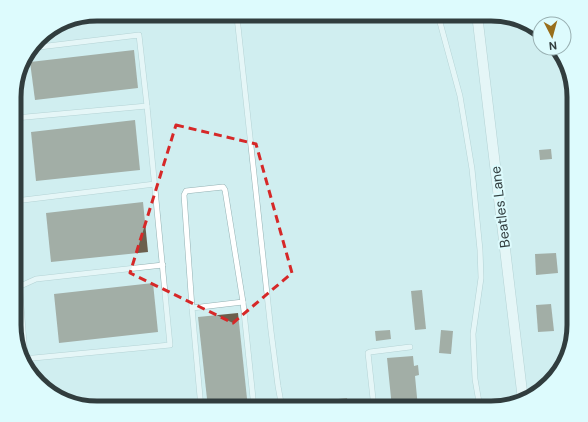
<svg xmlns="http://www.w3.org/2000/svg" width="588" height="422" viewBox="0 0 588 422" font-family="'DM Sans',sans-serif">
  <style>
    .building { fill: #6b5f4d }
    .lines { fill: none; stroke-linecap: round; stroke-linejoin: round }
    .service-casing { stroke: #94b1b3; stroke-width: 6 }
    .minor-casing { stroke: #94b1b3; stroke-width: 11 }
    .service { stroke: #fff; stroke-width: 5 }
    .minor { stroke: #fff; stroke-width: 10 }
    .marked { fill: none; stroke: #d62828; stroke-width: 3; stroke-dasharray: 8 5; stroke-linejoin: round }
    .labels { text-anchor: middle; stroke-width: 4; stroke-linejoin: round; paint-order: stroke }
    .street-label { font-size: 14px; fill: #313d3e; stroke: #ddfbfd }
    .rim { fill: none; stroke: #313d3e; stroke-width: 5 }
  </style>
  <rect width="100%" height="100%" fill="#d0eef0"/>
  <g class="building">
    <path d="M 70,18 L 113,18 L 113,19 L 59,25 Z"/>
    <path d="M 134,50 L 138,88 L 35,100 L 30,62 Z"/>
    <path d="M 135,120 L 140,170 L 36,181 L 31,132 Z"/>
    <path d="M 551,149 L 552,159 L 540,160 L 539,150 Z"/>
    <path d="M 143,202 L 148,252 L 51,262 L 46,213 Z"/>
    <path d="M 556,253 L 558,273 L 536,275 L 535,254 Z"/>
    <path d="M 153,283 L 158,332 L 59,343 L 54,294 Z"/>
    <path d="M 422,290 L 426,329 L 415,330 L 411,291 Z"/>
    <path d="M 551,304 L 554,331 L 538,332 L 536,305 Z"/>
    <path d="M 238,313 L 248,408 L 208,408 L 198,317 Z"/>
    <path d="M 390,330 L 391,339 L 376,341 L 375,331 Z"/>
    <path d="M 441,330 L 453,331 L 451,354 L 439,353 Z"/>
    <path d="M 413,356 L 414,366 L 418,365 L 419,375 L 415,376 L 418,408 L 392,408 L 387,358 Z"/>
    <path d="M 347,398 L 348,408 L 321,408 L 321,401 Z"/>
  </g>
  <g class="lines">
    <g class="service-casing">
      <g id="service">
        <path d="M 438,15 L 460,96 L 472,169 L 480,250 L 481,278 L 473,334 L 475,379 L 480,408"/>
        <path d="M 237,17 L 271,331 L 278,386 L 282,408"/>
        <path d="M 15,118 L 147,106 L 139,35 L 31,48"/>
        <path d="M 15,201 L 155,184"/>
        <path d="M 16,288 L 36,279 L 163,265"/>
        <path d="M 192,308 L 243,302"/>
        <path d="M 23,359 L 170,345 L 147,106"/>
        <path d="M 137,408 L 158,406 L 166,408"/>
        <path d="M 201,408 L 192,308 L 184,195 L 186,191 L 223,187 L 225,190 L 243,302 L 254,408"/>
        <path d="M 374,408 L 368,353 L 370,352 L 410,347"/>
      </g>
    </g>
    <g class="minor-casing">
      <g id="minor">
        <path d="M 477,14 L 523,400"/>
        <path d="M 15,268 L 17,287 L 23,362"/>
      </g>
    </g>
    <use href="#service" class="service"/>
    <use href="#minor" class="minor"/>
  </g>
  <path d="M0 0H588V422H0ZM 176,125 L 256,144 L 292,273 L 233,323 L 130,273 Z" fill="#d0eef0" fill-opacity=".55" fill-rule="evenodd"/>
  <path class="marked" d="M 176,125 L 256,144 L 292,273 L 233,323 L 130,273 Z"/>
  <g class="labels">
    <g class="street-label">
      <text transform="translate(500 207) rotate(-97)" y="5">Beatles Lane</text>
    </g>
  </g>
  <path d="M0 0H588V422H0ZM97 21H491A76 76 0 0 1 567 97V325A76 76 0 0 1 491 401H97A76 76 0 0 1 21 325V97A76 76 0 0 1 97 21Z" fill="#ddfbfd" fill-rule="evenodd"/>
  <path class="rim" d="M97 21H491A76 76 0 0 1 567 97V325A76 76 0 0 1 491 401H97A76 76 0 0 1 21 325V97A76 76 0 0 1 97 21Z"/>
  <g transform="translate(552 36) rotate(174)"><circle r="19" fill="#ddfbfd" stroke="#98afb1"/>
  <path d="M0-3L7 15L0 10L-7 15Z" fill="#986e1b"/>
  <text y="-6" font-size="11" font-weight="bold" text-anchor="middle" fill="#313d3e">N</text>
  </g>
</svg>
